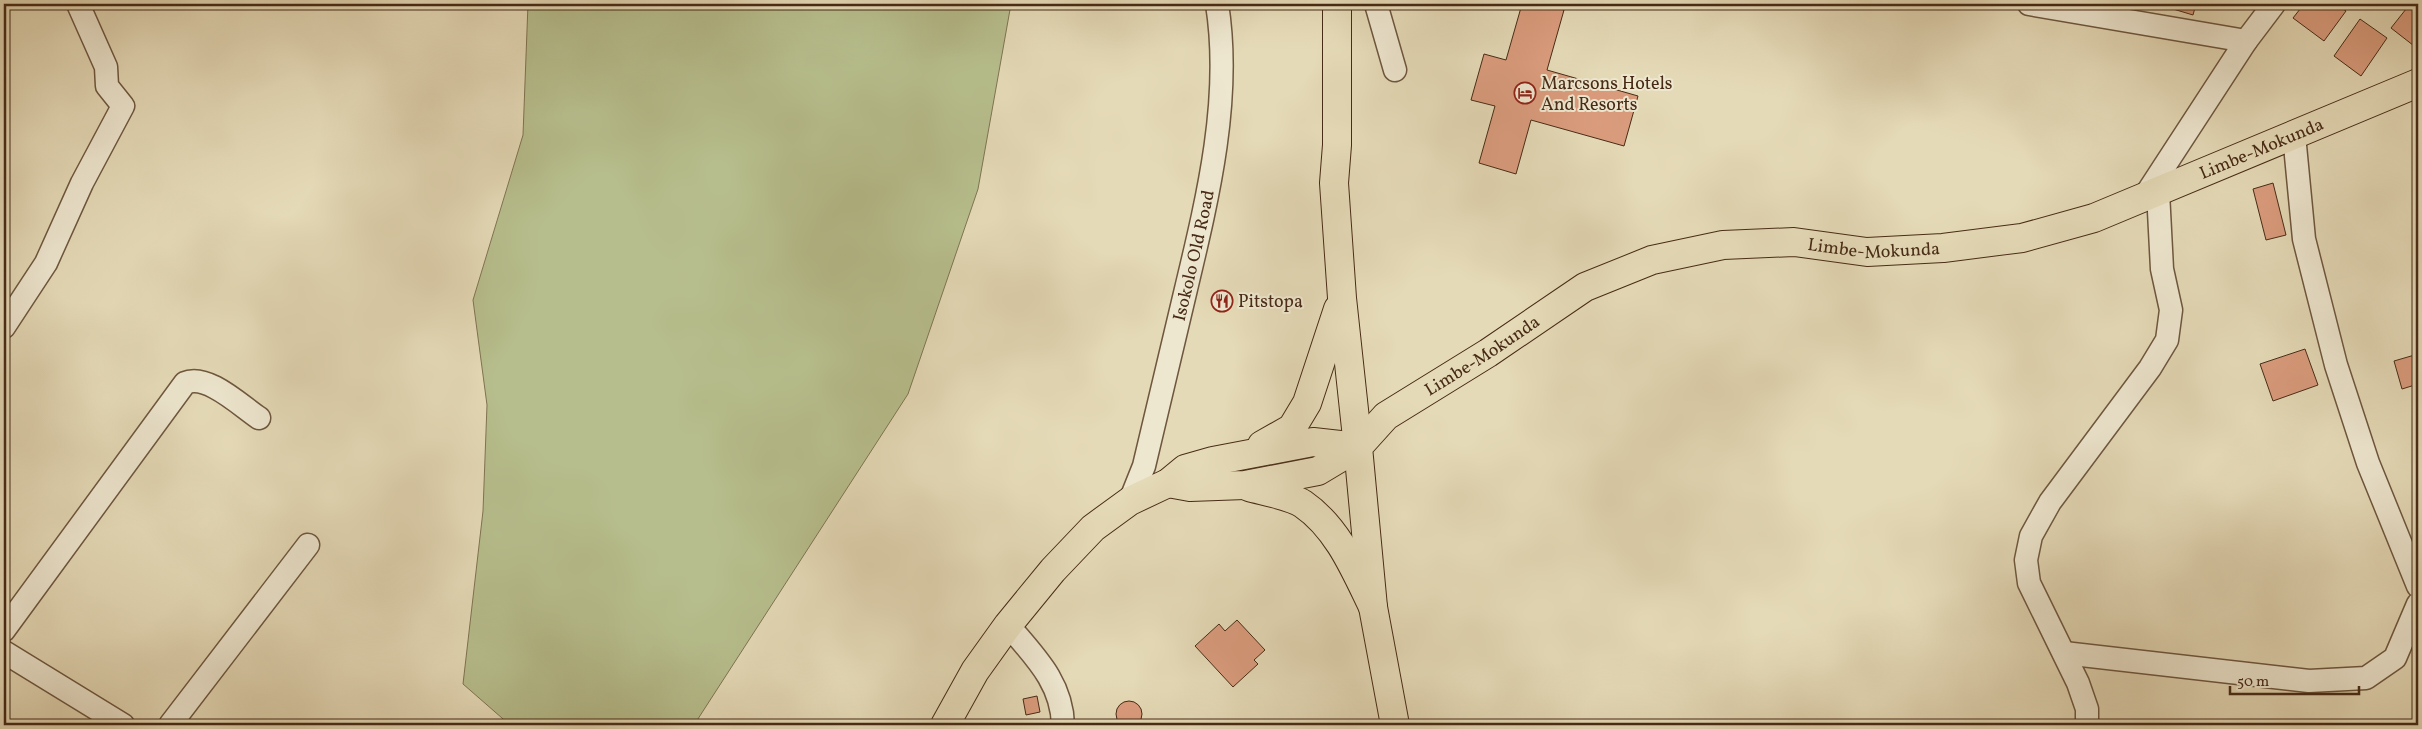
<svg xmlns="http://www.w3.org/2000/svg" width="2422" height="729" viewBox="0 0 2422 729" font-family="Vollkorn,serif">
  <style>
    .green { fill: #b7be8d; stroke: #7f7452 }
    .building { fill: #da9c7d; stroke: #472b16 }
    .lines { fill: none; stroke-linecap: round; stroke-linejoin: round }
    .minor-casing { stroke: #6e573e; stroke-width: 25 }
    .major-casing { stroke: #472b16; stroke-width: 30 }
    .highway-casing { stroke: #472b16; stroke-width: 30 }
    .minor { stroke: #eee7d0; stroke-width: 22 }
    .major { stroke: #e5dab7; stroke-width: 28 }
    .highway { stroke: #e5dab7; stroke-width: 28 }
    .labels { text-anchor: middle; stroke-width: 4; stroke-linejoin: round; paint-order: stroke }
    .poi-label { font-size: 18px; fill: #472b16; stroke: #eee7d0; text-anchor: start }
    .street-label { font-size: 18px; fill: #472b16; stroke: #eee7d0 }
  </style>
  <rect width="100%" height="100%" fill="#e5dab7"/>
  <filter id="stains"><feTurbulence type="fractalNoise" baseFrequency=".004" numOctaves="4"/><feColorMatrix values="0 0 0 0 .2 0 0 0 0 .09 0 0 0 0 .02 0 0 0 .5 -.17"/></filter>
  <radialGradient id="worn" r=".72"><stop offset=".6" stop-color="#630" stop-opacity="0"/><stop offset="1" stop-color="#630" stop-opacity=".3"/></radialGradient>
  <path class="green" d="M 528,4 L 1011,4 L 978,189 L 908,394 L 694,725 L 510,725 L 463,684 L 483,511 L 487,405 L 473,300 L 523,135 Z"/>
  <g class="building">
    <path d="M 1522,4 L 1542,4 L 1564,10 L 1547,70 L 1638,96 L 1624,146 L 1531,120 L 1516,174 L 1479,163 L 1495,106 L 1471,100 L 1484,54 L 1506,60 Z"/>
    <path d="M 2174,4 L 2196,4 L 2193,15 L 2173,9 Z"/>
    <path d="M 2304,4 L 2336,4 L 2346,11 L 2324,41 L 2293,18 Z"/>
    <path d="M 2410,4 L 2418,4 L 2418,49 L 2391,28 Z"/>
    <path d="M 2360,19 L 2387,38 L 2361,76 L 2334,56 Z"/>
    <path d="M 2273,183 L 2286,235 L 2266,240 L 2253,189 Z"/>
    <path d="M 2305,349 L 2318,385 L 2273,401 L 2260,364 Z"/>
    <path d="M 2418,354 L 2418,384 L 2402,389 L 2394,361 Z"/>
    <path d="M 1237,620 L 1265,650 L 1254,660 L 1258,664 L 1233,687 L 1195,646 L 1219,624 L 1225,631 Z"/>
    <path d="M 1037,696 L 1040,712 L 1026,715 L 1023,699 Z"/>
    <circle cx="1129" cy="714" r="13"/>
  </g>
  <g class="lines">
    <g class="minor-casing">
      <g id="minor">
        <path d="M 1376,4 L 1395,70"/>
        <path d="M 2029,4 L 2246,41"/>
        <path d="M 2294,135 L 2304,239 L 2336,365 L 2368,463 L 2418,586"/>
        <path d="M 2143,199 L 2246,41 L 2274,4"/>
        <path d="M 4,327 L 46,263 L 82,183 L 123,106 L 107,86 L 106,67 L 78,4"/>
        <path id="s1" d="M 1130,501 L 1144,466 C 1158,407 1172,348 1186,289 C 1208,197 1232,98 1217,4"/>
        <path d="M 1008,625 C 1034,656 1062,682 1063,725"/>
        <path d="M 4,630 L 185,383 C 207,373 241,406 259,418"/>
        <path d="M 4,652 L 123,725"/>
        <path d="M 2064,653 L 2309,681 L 2366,678 L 2395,658 L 2418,604"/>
        <path d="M 170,725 L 308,545"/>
        <path d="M 2087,725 L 2087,709 L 2078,683 L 2029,583 L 2026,560 L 2031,536 L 2050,502 L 2150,368 L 2167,340 L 2171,310 L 2162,269 L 2158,192"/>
      </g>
    </g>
    <g class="major-casing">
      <g id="major">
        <path id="s2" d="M 1395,725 L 1373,607 L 1358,447 L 1386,416 L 1488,353 L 1585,287 L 1652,260 L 1723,245 L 1794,242 L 1867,252 L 1943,248 L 2022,238 L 2094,218 L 2418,83"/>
      </g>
    </g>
    <g class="highway-casing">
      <g id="highway">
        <path d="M 1337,4 L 1337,145 L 1334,183 L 1342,298 L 1358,447"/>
        <path d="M 1262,445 L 1292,428 L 1307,403 L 1338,309"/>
        <path d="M 1168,483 L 1190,487 L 1245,485 L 1318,471 L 1358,447"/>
        <path d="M 1249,487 C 1263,491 1291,496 1303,504 C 1338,528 1355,570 1373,607"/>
        <path d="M 945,725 L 975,671 L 1008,625 L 1053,570 L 1093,528 L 1130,501 L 1168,483 L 1185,469 L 1213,461 L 1313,442 L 1358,447"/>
      </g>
    </g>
    <use href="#minor" class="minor"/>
    <use href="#major" class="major"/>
    <use href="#highway" class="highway"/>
  </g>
  <defs>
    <g id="hotel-ring" transform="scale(1.125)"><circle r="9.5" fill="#eee7d0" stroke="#8f2418" stroke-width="1.5"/><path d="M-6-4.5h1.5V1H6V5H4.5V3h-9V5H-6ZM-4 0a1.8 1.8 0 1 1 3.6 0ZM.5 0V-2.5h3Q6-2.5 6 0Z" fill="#8f2418"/></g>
    <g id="restaurant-ring" transform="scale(1.125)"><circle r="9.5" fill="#eee7d0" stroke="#8f2418" stroke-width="1.5"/><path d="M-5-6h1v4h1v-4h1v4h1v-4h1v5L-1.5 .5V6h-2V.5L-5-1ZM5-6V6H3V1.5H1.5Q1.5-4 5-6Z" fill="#8f2418"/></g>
  </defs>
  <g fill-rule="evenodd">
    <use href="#hotel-ring" x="1525" y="93"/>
    <use href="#restaurant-ring" x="1222" y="301"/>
  </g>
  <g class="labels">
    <g class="poi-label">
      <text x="1541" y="89">Marcsons Hotels<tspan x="1541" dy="21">And Resorts</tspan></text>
      <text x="1238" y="307">Pitstopa</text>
    </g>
    <g class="street-label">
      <text dy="6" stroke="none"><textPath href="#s2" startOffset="1261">Limbe-Mokunda</textPath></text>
      <text dy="6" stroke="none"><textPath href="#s2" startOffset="856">Limbe-Mokunda</textPath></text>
      <text dy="6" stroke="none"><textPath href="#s1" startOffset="254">Isokolo Old Road</textPath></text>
      <text dy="6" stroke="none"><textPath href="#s2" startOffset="436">Limbe-Mokunda</textPath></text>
    </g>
  </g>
  <rect width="2422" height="729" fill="none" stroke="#e5dab7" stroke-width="20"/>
  <rect x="5" y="5" width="2412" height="719" fill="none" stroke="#472b16" stroke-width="2.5"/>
  <rect x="10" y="10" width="2402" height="709" fill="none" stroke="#472b16"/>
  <path d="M2230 686v8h129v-8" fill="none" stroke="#472b16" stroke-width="2.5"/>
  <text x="2237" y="686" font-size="15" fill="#472b16" stroke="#eee7d0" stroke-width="4" paint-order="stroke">50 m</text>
  <rect width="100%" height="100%" filter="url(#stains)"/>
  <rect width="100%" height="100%" fill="url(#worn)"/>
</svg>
